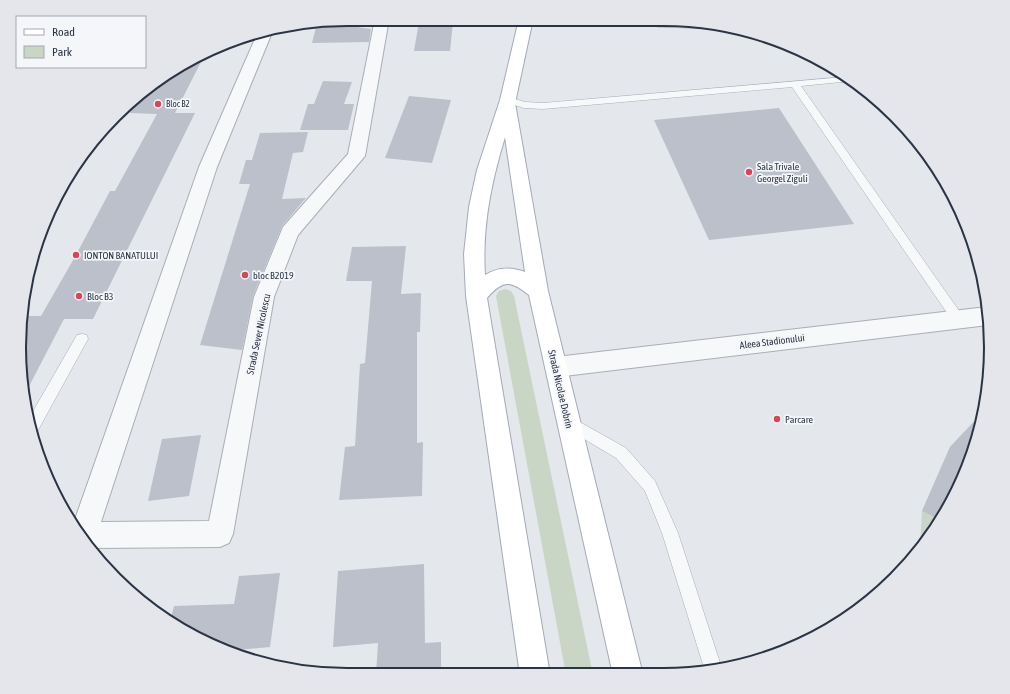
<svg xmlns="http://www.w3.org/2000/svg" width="1010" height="694" viewBox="0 0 1010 694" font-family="'Asap Condensed',sans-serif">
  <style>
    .green { fill: #c9d6c5 }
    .building { fill: #bbc0ca }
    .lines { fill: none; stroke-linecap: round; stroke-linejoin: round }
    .service-casing { stroke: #a9aeb7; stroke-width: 1 }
    .minor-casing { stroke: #a9aeb7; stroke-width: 2 }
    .primary-casing { stroke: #a3abb8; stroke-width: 2 }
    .service { fill: #f7f8fa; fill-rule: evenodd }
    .minor { fill: #f7f8fa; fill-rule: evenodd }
    .primary { fill: #fff; fill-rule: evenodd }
    .poi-dot { fill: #d1495b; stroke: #f4f6f9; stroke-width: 1.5 }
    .labels { text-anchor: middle; stroke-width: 3.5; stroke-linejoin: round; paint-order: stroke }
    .far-poi-label { font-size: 9px; fill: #2b3445; stroke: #f4f6f9; text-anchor: start }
    .poi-label { font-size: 10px; fill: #2b3445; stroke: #f4f6f9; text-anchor: start }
    .street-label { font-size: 10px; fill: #2b3445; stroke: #f4f6f9 }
    .rim { fill: none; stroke: #2b3445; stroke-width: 2 }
  </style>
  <rect width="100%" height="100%" fill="#e4e7ec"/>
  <g class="green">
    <path d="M 505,289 L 511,291 L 514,296 L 593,675 L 566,675 L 496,296 L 499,291 Z"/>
    <path d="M 985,410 C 973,460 953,509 920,548 L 922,511 L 950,447 Z"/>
  </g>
  <g class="building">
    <path d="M 337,20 L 336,24 L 371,29 L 369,42 L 312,43 L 317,23 Z"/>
    <path d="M 419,22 L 453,22 L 450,51 L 414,51 Z"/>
    <path d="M 204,56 L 175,113 L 195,113 L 93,319 L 64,319 L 25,394 L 22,316 L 41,316 L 76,255 L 110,191 L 115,191 L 157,114 L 130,113 L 141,95 L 165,74 Z"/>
    <path d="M 323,81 L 352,82 L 344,104 L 354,104 L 348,130 L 300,130 L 308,104 L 314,104 Z"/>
    <path d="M 409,96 L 451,100 L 432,163 L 385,158 Z"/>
    <path d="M 779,108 L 854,224 L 709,240 L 654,120 Z"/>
    <path d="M 308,132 L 303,152 L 293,153 L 282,199 L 306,198 L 282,226 L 253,296 L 242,350 L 200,345 L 250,184 L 239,184 L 246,160 L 252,160 L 260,133 Z"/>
    <path d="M 406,246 L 401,294 L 421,293 L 420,332 L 417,332 L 417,443 L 423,442 L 422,496 L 339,500 L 345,447 L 355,446 L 360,364 L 365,363 L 372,281 L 346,281 L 352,247 Z"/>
    <path d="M 985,410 L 966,473 L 941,520 L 922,511 L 950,447 Z"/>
    <path d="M 201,435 L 189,496 L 148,501 L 162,439 Z"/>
    <path d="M 424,564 L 425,643 L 441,642 L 441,675 L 376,675 L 378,643 L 333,647 L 338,571 Z"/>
    <path d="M 280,573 L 270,647 L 224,651 L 170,622 L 174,606 L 234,604 L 239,576 Z"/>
  </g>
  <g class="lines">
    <g class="service-casing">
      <g id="service">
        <path d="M 645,19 L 655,19 L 660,23 L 706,23 L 731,27 L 728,29 L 658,27 Z"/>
        <path d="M 845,77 L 851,81 L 801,86 L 962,315 L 964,319 L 962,323 L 958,324 L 954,323 L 792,87 L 543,109 L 524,108 L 505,102 L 503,100 L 508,97 L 525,102 L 543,103 Z"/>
        <path d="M 82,334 L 87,335 L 88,339 L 36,434 L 33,435 L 28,420 L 77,335 Z"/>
        <path d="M 569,416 L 626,448 L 655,481 L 678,533 L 722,669 L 705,671 L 662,533 L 645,491 L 616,458 L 564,427 L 562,422 L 564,417 Z"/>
      </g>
    </g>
    <g class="minor-casing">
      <g id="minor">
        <path d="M 375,19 L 389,19 L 365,156 L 298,235 L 274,297 L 233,534 L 229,543 L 220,547 L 93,548 L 74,522 L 199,167 L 258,32 L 272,29 L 273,30 L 217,167 L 101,522 L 209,521 L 254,297 L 283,227 L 348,154 Z"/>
        <path d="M 987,307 L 988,325 L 556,377 L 548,374 L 545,367 L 548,360 L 556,357 Z"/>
      </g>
    </g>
    <g class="primary-casing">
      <path id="primary" d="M 519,19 L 533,19 L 515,103 L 548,291 L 643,675 L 613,675 L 529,295 C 510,280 503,280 487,298 L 550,675 L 520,675 L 466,296 L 464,254 L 469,207 L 477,170 L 500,100 ZM 505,137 L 525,272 C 510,267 499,267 485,275 C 482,227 491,183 505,137 Z"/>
    </g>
    <use href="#service" class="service"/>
    <use href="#minor" class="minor"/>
    <use href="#primary" class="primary"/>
  </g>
  <g class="poi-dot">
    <circle cx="158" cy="104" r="4"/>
    <circle cx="749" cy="172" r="4"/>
    <circle cx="76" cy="255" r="4"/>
    <circle cx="245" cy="275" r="4"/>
    <circle cx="79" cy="296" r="4"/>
    <circle cx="777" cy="419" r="4"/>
  </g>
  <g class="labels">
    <g class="far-poi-label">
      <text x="166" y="107">Bloc B2</text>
    </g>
    <g class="poi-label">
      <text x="757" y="170">Sala Trivale<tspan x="757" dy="12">Georgel Ziguli</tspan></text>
      <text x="84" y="259">IONTON BANATULUI</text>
      <text x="253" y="279">bloc B2019</text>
      <text x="87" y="300">Bloc B3</text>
      <text x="785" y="423">Parcare</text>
    </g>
    <g class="street-label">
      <text transform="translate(258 334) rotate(-78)" y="4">Strada Sever Nicolescu</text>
      <text transform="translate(772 341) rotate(-7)" y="4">Aleea Stadionului</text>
      <text transform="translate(561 389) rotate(77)" y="4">Strada Nicolae Dobrin</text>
    </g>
  </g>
  <path d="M0 0H1010V694H0ZM347 26H663A321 321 0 0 1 984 347V347A321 321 0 0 1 663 668H347A321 321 0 0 1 26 347V347A321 321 0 0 1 347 26Z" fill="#e4e6eb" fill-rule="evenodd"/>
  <path class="rim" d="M347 26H663A321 321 0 0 1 984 347V347A321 321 0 0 1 663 668H347A321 321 0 0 1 26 347V347A321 321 0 0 1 347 26Z"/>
  <rect x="16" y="16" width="130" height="52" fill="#f4f6f9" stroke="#a4a8b1"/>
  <rect x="24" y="29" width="20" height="6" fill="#ffffff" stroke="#a4a8b1"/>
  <text x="52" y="36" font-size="12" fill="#2b3445">Road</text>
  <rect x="24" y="46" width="20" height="12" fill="#c9d6c5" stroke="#a4a8b1"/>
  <text x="52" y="56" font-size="12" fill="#2b3445">Park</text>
</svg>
